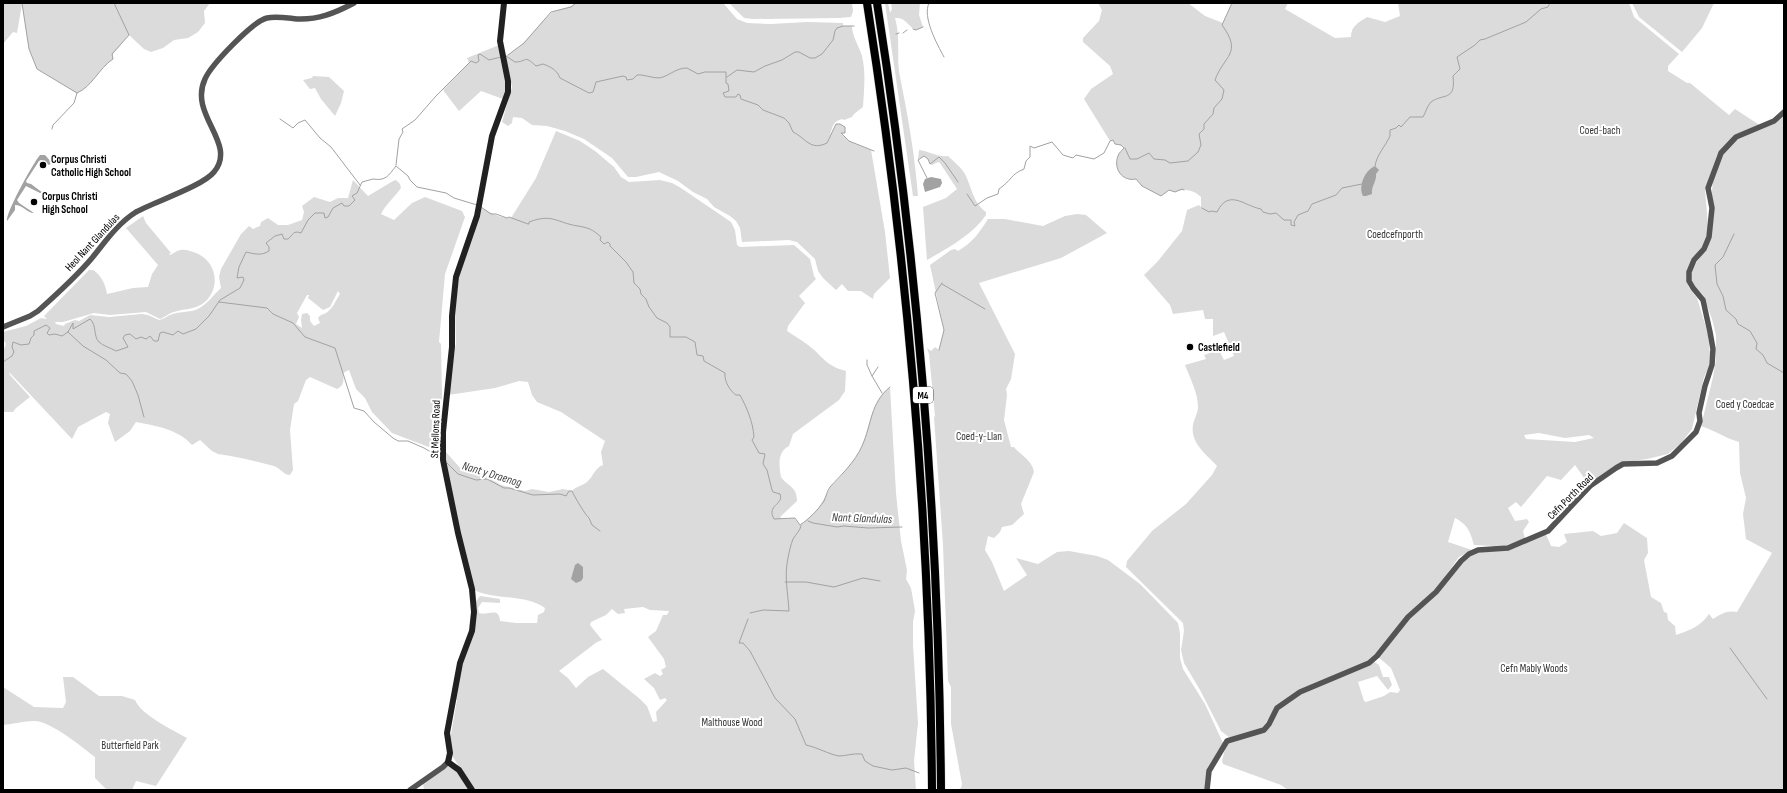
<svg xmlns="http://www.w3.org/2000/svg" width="1787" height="793" viewBox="0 0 1787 793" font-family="'Sofia Sans Condensed',sans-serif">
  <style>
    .green { fill: #dbdbdb; fill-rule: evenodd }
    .water { fill: #a2a2a2 }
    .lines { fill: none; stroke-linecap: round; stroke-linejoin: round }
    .stream { stroke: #a2a2a2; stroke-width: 1 }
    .motorway-casing { stroke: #dbdbdb; stroke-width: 9 }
    .tertiary { stroke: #545454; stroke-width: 5.5 }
    .secondary { stroke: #212121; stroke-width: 6 }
    .motorway { stroke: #000; stroke-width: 8 }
    .poi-dot { fill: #000; stroke: #fff; stroke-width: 1.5 }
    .labels { text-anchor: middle; stroke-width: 4; stroke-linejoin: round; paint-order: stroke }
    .shield { fill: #fff; stroke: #4c4c4c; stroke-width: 1 }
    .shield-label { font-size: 10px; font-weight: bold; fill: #000 }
    .park-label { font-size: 11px; fill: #323232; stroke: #fff }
    .poi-label { font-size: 11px; font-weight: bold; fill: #000; stroke: #fff; text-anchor: start }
    .street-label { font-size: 11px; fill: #000; stroke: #fff }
    .water-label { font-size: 12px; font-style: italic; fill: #434343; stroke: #fff }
  </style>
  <rect width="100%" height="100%" fill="#fff"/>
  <g class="green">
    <path d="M 3,3 L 210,3 L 204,11 L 205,23 L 198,32 L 188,38 L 174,40 L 163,48 L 151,52 L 144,49 L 129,35 L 113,54 L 113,59 C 99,68 92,87 77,93 L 37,69 L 29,49 L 22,4 L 17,33 L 13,32 L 3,44 Z"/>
    <path d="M 576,3 L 723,3 L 737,19 L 747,23 L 771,24 L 808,22 L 843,23 L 843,26 L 852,26 C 852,36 859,46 862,56 C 866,73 864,90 863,107 L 854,114 L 852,117 L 844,120 L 842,119 C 830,122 833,131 828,140 C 827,142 824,143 823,144 L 829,140 C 830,134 834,130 836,124 L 840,124 L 845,127 L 845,133 L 841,134 L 849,141 L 871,150 L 885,232 L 890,278 L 874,294 L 873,299 L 861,291 L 848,291 L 842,284 L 836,290 L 823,278 L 818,271 L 815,259 L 797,242 L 789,240 L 742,242 L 740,228 L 736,221 L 730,216 L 714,207 L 707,199 L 693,192 L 678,181 L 659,172 L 636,177 L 628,177 L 612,158 L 584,139 L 565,131 L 547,126 L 532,125 L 522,118 L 513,117 L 512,123 L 508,126 L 502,122 L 512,87 L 505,56 C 525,47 535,27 550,14 C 557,8 568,9 576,3 Z"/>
    <path d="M 729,3 L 852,3 L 853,11 L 851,17 L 839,18 L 753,19 L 744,18 Z"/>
    <path d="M 885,3 L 888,3 L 890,13 L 892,9 L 891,3 L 920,3 L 919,15 L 923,27 L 916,30 C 907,26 906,17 895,18 C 901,38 896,57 900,77 C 908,116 915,156 918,196 L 913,196 Z"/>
    <path d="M 1098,3 L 1188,3 L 1205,16 L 1223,23 L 1232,3 L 1288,3 L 1285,9 L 1335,38 L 1351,37 C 1351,26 1358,23 1367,17 L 1385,22 L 1400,16 L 1398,3 L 1629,3 L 1634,17 L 1679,54 L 1668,66 L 1668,71 L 1687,83 L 1690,83 L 1729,115 L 1735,109 L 1761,126 L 1734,135 L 1717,155 L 1705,189 L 1708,227 L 1706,240 L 1687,282 L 1689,288 L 1697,298 L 1708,334 L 1710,353 L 1709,367 L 1704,377 L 1692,429 L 1681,443 L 1668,454 L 1647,459 L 1619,463 L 1589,485 L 1575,465 L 1561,480 L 1547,476 L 1521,507 L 1516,502 L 1508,508 L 1515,521 L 1527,519 L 1529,522 L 1523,531 L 1525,539 C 1511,548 1491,546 1474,545 C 1470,531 1468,525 1455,518 L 1448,542 L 1472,550 L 1459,557 L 1441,582 L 1370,661 L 1337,675 L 1275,707 L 1263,728 L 1230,738 L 1221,731 L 1200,690 L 1184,663 L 1181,650 L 1184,631 L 1183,623 L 1126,567 L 1127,561 L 1152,531 L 1186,504 L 1212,475 L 1217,466 C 1206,454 1190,443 1193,425 C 1194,419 1198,413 1198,407 C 1198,393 1190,378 1185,365 L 1206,359 L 1204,355 L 1219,350 L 1224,360 L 1234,356 L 1224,332 L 1213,336 L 1213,319 L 1205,319 L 1203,310 L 1173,314 L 1170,305 L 1144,275 L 1158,261 L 1182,231 L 1187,210 L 1199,205 L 1201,207 L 1201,197 C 1194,190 1184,188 1175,192 L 1169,190 L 1161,196 L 1142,186 L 1136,179 C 1122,182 1113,169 1118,156 C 1119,152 1122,151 1124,148 L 1123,146 L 1115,144 L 1113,140 L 1110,141 L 1084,99 L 1091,89 L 1113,74 L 1110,66 L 1083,42 L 1083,38 L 1099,21 L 1102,10 ZM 1539,433 L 1565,438 L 1589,435 L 1594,438 L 1575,442 L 1526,439 L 1524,435 Z"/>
    <path d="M 1632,3 L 1714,3 L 1702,28 L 1682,52 L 1639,17 Z"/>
    <path d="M 499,45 L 507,89 L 503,99 L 481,91 L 459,111 L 443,90 L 469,63 L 467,58 Z"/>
    <path d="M 313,76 L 329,77 L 344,91 L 341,103 L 335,116 L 321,99 L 315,88 L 310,89 L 303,80 L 312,78 Z"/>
    <path d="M 1784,116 L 1784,790 L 1288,790 L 1281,785 L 1223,764 L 1222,761 L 1227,741 L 1264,730 L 1277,708 L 1300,692 L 1373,661 L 1379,665 L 1383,677 L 1389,677 L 1392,685 L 1388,690 L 1377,676 L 1358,682 L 1364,701 L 1366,702 L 1384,696 L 1390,692 L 1398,693 L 1400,690 L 1391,668 L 1377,656 L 1408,617 L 1469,554 L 1508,548 L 1545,532 L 1551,546 L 1559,547 L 1567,542 L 1564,534 L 1593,531 L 1601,536 L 1617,533 L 1624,523 L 1647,538 L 1648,553 L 1644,560 L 1651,597 L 1661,603 L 1664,612 L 1667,613 L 1668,620 L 1675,626 L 1676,635 C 1690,630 1700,627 1709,614 L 1713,619 C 1721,614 1727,610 1737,612 L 1772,553 L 1746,539 L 1743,514 L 1746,498 L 1740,473 L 1739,442 C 1725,438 1714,430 1701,426 L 1713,377 L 1716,360 L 1716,335 L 1712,319 L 1703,295 L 1693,286 L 1691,277 L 1692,271 L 1697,261 L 1706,249 L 1713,181 L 1723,154 L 1734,141 L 1775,123 Z"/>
    <path d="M 556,131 L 580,141 L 595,151 L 614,167 L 621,177 L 629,182 L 660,180 L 672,183 L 681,188 L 731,222 L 735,230 L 737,245 L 740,247 L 794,245 L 810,259 L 814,276 L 816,279 L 799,296 L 805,303 L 788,326 L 787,331 C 794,336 802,340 808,345 C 824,357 824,365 846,371 L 845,391 L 839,400 L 793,434 L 789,446 C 777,452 779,466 781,477 C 788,487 797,486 797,501 L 780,517 L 783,519 L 794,518 L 800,525 C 817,513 820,506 829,490 C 831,485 836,482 839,478 C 847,469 857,457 862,446 C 871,424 870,403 890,387 L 896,493 L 901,541 L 907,570 L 906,579 L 911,588 L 915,611 L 913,622 L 913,645 L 918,723 L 914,761 L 916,790 L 474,790 L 453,757 L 451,751 L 450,740 L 457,700 L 454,699 L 456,686 L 472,631 L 474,604 L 480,596 L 500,599 L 500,603 L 482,602 L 478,608 L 479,613 C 488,616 499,606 500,621 L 516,623 L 537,623 L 538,615 L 544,612 L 545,608 C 523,593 494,601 472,589 L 446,474 L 445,451 L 462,470 L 486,476 L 501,485 L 525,491 L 532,489 L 549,492 L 563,489 L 572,491 C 576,486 583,486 588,481 C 594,475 595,468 603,465 L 601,452 L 605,441 L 561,412 L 537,402 L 532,395 L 528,382 L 519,381 L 495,388 L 448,395 L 456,343 L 455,308 L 460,270 L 481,207 C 490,213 500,218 511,218 L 536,178 ZM 643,607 L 650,610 L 669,611 L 667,615 L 663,615 L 656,631 L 648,637 L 664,659 L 666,667 L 661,670 L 663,674 L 660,676 L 655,673 L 644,679 L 654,688 L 660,700 L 665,698 L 667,700 L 656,712 L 657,721 L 653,722 L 647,706 L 640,699 L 603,669 L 588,677 L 576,688 L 568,678 L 559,671 L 597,642 L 602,640 L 590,625 L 591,622 L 606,615 L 612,609 L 618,614 L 625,613 L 624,609 Z"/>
    <path d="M 919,150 C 929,151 939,158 948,156 C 954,162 961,167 965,174 C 972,188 973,203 986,212 L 986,215 C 972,235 948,248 927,260 L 923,207 L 946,198 L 957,189 L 940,163 L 938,162 L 932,165 L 930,164 L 928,159 L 924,156 L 918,160 Z"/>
    <path d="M 353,180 L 368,196 L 393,181 L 396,180 L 400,184 L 401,188 C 395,197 385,205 381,214 L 394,220 L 412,203 L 425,197 L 462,211 L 465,217 L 445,274 L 439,342 L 441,344 L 442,396 L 436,445 L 434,449 L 392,433 L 372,412 L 365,398 L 356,389 L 349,370 L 343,373 C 344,380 344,386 337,389 L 310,377 L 306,380 L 298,401 L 294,404 L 290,430 L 293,470 L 290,475 C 284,475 280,468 274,466 C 256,461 237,457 218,454 L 212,451 L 200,440 L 192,445 C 178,429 156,426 136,422 L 130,431 L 115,442 L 108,423 L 110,414 L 106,412 L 78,427 L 72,439 L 9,372 L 10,375 L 30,397 L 16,408 L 13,412 L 3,412 L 3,352 L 6,344 L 3,339 L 3,332 L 26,326 L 41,318 L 47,319 L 44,316 L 89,270 L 93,270 C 101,275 106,285 107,294 L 133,288 L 148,287 L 152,274 L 158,265 L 126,228 L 143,216 L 146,223 L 171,253 L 169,254 L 170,255 C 173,254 177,250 181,250 C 185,249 190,251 193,252 C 215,258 222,285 206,301 C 196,310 186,308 174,312 C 169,313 165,317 160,319 L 146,312 L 110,315 L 94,313 L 63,322 L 55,322 L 56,324 L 64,326 L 65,324 L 75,320 L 79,321 L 90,315 L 109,317 L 142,314 L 148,315 L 159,320 C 165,319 168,315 173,314 C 179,312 186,312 192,311 C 205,308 212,296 221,288 L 219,277 L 221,269 L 241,234 L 249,226 L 253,229 L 260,226 L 261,222 L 268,218 L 278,225 L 288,225 L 302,220 L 304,212 L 302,206 L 314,197 L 330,202 L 338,198 L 348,198 ZM 338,291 L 340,294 C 336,300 332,310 326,313 C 322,315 321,314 318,318 L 320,323 L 314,326 L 310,321 L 310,316 L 307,313 L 302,314 L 301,320 L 302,328 L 296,324 L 299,317 L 297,313 L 307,295 L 309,295 L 308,298 L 323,310 L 330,307 Z"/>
    <path d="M 1077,214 L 1086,215 L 1107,233 L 1061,258 L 979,283 L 1015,354 L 1011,379 L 1006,389 L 1007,395 L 1004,420 L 1011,447 L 1014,447 C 1020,455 1032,460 1034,472 L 1021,504 L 1024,514 L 1012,525 L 1002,527 L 1000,532 L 994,538 L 988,536 L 985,550 L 992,562 L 1004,591 L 1027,575 L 1016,558 L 1038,564 L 1057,552 L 1069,551 L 1097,556 L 1108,560 L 1140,584 L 1178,623 L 1180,633 L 1180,658 L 1183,669 L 1205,704 L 1223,743 L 1204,790 L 957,790 L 961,788 L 962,784 L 951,724 L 951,687 L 948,681 L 943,545 L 934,417 L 935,416 L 929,354 L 927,348 L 931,351 L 935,347 L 939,350 L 944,330 L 930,265 L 951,250 L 955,249 L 958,251 C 972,243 980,232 988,219 L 1005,219 L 1043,226 L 1065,216 Z"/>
    <path d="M 63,677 L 73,677 L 99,696 L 122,696 L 135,700 C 141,715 173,730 187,738 L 156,786 L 136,781 L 132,790 L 107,790 L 95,778 L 95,757 C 82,747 49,720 34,721 C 24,721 13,724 3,725 L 3,687 L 34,707 L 63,708 L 66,702 Z"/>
    <path d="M 449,765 L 453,767 L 470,790 L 424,790 L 423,784 Z"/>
  </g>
  <g class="water">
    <path d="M 40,155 L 45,155 L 52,163 L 49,165 L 41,160 L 39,161 L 26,181 L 27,183 L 31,184 L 43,193 L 40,193 L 26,186 L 17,200 L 19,203 L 34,213 C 27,213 23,205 15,205 L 15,210 L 7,221 C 5,214 33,163 40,155 Z"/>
    <path d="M 1375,166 L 1379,170 L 1376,174 C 1377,181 1371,186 1372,194 L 1366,196 L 1363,196 C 1358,186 1365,170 1375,166 Z"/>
    <path d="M 931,177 L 941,179 L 942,183 L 940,187 L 925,192 L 923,184 L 925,179 Z"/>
    <path d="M 578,563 L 583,567 L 583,578 L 581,581 L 576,583 L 571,579 L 575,565 Z"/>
  </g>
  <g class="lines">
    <g class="stream">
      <path d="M 22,3 L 29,49 L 37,69 L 77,93 L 74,103 L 53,125 L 52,129"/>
      <path d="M 929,3 C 922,17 937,44 944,57"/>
      <path d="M 913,29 L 916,30 L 923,27"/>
      <path d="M 903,33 L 907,30"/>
      <path d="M 896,34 L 899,33"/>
      <path d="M 508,55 L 524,43 L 551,12 L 571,7 L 576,3"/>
      <path d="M 506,56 L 515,62 C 528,62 523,54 536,66 L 543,64 C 551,67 557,70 560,78 L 589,93 L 593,92 L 596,82 L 623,76 L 626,77 L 627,80 L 633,79 L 637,75 C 644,74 656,80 663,77 C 671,74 677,68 687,68 L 698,74 L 705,72 L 726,72 L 726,83 L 728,84 L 729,91 L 723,93 L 725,97 L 736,97 L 738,94 L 740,95 L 741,99 L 758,105 L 763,110 L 784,118 L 789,123 L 793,132 C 807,139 810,151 827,143 L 836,124 L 840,124 L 845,127 L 845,133 L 841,133 L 849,141 L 874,151"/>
      <path d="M 727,77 L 737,70 L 754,72 L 765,66 L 782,60 L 795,52 L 799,52 L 810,58 L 815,58 L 822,54 L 833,40 L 835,31 L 837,28 L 843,26 L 854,26"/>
      <path d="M 77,93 C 92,87 99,68 113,59 L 112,54 L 129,35 L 114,3"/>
      <path d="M 280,119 L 293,128 L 298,123 L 305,120 L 320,138 L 331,147 L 360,185"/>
      <path d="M 1125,148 L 1130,159 L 1137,159 L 1149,153 L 1154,159 L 1165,160 L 1170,163 L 1188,161 L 1198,152 L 1201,145 L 1199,134 L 1204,129 L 1204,124 L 1213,114 L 1214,108 L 1222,99 L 1224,90 L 1215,80 C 1224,55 1243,54 1222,25 L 1232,3"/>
      <path d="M 396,165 L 399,139 L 403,132 L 402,129 L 415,120 L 436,96 L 471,61 L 476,63 L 479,61 L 478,55 L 480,54 L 489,60 L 501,57"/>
      <path d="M 1375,166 C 1377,154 1385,147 1390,136 L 1390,130 L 1396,128 L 1399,125 L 1401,127 L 1410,117 L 1423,117 C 1426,112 1427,106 1431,102 C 1443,93 1456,102 1453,76 L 1460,69 L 1457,57 L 1475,45 L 1480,40 L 1485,39 L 1526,22 L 1541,9 L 1548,7 L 1550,3"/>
      <path d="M 927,178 L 918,160 L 924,156 L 928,159 L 930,164 L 939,157 L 945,163 L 958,182"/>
      <path d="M 967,194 L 975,206 L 987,198 L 998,194 L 999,189 C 1011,181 1011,174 1024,169 L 1026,161 L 1030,157 L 1030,146 L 1034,148 L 1052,142 L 1063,155 L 1073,158 L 1076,155 L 1094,159 L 1104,153 L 1110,141 L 1113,140 L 1115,144 L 1121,145 L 1124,148 C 1122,151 1119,152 1118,156 C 1113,168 1122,182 1136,179 L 1142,186 L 1161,196 L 1169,190 L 1175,192 L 1182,189 L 1184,190"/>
      <path d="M 481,207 L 491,214 L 496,214 L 507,218 L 509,217 L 528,224 L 529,224 L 529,222 C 553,213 557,223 578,226 C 589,228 592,229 601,237 L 600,240 L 604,244 L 608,242 L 610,244 L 610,246 L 626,262 L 633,272 L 634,283 L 640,289 L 641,294 L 646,299 L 649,307 L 657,318 L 667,323 L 670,327 L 670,337 L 686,337 L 695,342 L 697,355 L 703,356 L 704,361 L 725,373 C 724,381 730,391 736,395 L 740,395 C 747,408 753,422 754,437 L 752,440 L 759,453 L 765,454 L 763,464 L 767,470 L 772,490 L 773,492 L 780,494 C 784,505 766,505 774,519 L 795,518 L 800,525 C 809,519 818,510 824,501 C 826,497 827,491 830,487 C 841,475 855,462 862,446 C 872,424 870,403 890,387"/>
      <path d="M 1202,208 L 1209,212 L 1211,211 L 1217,212 C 1229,188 1244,206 1261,209 L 1263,212 L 1270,214 L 1276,213 L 1284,220 L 1291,220 L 1291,225 L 1295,226 L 1294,222 L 1298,215 L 1308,211 L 1312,204 L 1336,195 L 1342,188 L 1362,184"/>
      <path d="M 1734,234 L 1723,257 L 1715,265 L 1717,284 L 1723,296 L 1726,310 L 1736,319 L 1738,324 L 1750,331 L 1757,343 L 1756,349 L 1763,355 L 1767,363 L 1784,373"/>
      <path d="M 942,284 L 985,309"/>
      <path d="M 219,302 L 267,308 L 273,314 L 293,323 L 305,337 L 335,348 L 354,408 L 364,411 L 374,422 L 393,438 L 398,441 L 408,441 L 424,448 L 441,458"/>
      <path d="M 68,332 L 83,346 L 106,360 L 120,373 L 126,374 L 132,381 L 138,395 L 144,417"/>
      <path d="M 939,350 L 944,330 L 935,293 L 942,283"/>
      <path d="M 867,360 L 867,365 L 872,376"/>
      <path d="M 3,362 L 12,356 L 14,352 L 12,347 L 13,342 L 21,345 L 29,344 L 31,338 L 34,335 L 34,331 L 46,325 L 50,328 L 47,333 L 49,335 L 55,334 L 62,336 L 68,332 L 73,323 L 73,329 L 90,319 C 97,325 93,336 99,342 C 103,346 111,348 116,351 L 128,347 L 123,338 L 125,335 L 130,334 L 136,339 L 141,337 L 146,339 L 150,336 L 154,341 L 158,341 L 160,333 L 163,332 L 173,335 L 178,331 L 183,334 L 196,329 L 209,316 L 220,300 L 240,288 L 244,280 L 243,277 L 237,278 L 239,267 L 246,252 C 255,254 261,256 269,251 L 269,247 L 266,243 L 275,236 L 282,234 L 284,239 L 288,239 C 293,235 293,230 301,233 L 308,220 L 315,213 L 324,213 L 325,218 L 328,217 L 333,208 L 342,203 L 344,206 L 349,206 L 355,200 L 352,196 L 357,193 L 362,182 L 373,179 C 386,181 388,176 396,166 L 408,176 L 410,180 L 417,187 L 446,193 L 454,198 L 477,205"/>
      <path d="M 878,367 L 872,376 L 882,393"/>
      <path d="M 447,463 L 458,474 L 476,480 L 487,479 L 504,488 L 509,488 L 533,495 L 560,494 L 566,496 L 569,491 L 572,491 C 574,496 586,516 589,518 L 592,525 L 600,531"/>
      <path d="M 808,521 L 813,523 L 837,527 L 844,526 L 868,528 L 902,527"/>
      <path d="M 785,582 L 806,582 L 834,587 L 863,578 L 880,581"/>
      <path d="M 750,613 L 763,610 L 789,611 C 788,593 784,576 788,558 C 789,552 791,544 793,539 C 796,534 800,531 801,526"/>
      <path d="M 748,619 L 739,643 L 743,643 L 750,651 L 775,698 L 795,719 L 806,745 C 816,747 831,755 839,756 C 846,756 853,753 862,754 L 865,761 L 873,766 L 892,770 L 906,768 L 919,773"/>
      <path d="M 1730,648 L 1767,699"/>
    </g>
    <g class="motorway-casing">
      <g id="motorway">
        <path d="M 867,3 C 908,263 930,526 932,790"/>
        <path d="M 877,3 C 918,263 939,527 941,790"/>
      </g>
    </g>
    <g class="tertiary">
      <path d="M 3,327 L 30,316 L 38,311 C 57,294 76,277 92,258 C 106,241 117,224 136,212 C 154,202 203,186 214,172 C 238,143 188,115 205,79 C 211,65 253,21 267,18 C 276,16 287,18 297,19 C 318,20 335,13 354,3"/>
      <path d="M 410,790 L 443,767 L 448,762"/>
      <path d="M 1207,790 L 1209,771 L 1227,741 L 1264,730 L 1269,724 L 1277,708 L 1300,692 L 1369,663 L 1377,656 L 1408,617 L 1436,592 L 1461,561 L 1469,554 L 1478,550 L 1508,548 L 1548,531 L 1590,486 L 1616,468 L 1623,464 L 1657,463 L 1672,456 L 1696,432 L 1700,421 L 1699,413 L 1705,386 L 1712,365 L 1713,349 L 1710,332 L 1703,300 L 1693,288 L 1689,281 L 1689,272 L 1694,260 L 1704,249 L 1709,237 L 1712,208 L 1708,188 L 1721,153 L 1736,137 L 1774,121 L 1784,112"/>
    </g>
    <path class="secondary" d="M 472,790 L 459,770 L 448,762 L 450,753 L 447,733 L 460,663 L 472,631 L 474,612 L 472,589 L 458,533 L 443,460 L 443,432 L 452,347 L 452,316 L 456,277 L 477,216 L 492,136 L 508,92 L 508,81 L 500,41 L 504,3"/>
    <use href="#motorway" class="motorway"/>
  </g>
  <g class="poi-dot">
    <circle cx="43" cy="165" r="4"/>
    <circle cx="34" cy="202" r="4"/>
    <circle cx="1190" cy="347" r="4"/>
  </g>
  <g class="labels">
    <rect class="shield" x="913" y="387" width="20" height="16" rx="3"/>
    <g class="shield-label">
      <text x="923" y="399">M4</text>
    </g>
    <g class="park-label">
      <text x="1600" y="134">Coed-bach</text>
      <text x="1395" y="238">Coedcefnporth</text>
      <text x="1745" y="408">Coed y Coedcae</text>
      <text x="979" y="440">Coed-y-Llan</text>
      <text x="1534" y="672">Cefn Mably Woods</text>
      <text x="732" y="726">Malthouse Wood</text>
      <text x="130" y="749">Butterfield Park</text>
    </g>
    <g class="poi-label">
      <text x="51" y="163">Corpus Christi<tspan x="51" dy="13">Catholic High School</tspan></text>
      <text x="42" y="200">Corpus Christi<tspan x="42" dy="13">High School</tspan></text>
      <text x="1198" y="351">Castlefield</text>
    </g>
    <g class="street-label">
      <text transform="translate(92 242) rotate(-47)" y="4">Heol Nant Glandulas</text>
      <text transform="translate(435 429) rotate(-88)" y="4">St Mellons Road</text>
      <text transform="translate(1570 496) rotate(-45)" y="4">Cefn Porth Road</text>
    </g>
    <g class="water-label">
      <text transform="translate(492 474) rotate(17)" y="4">Nant y Draenog</text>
      <text transform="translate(862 518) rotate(2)" y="4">Nant Glandulas</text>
    </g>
  </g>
  <rect width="1787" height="793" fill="none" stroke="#000000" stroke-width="8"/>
</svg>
